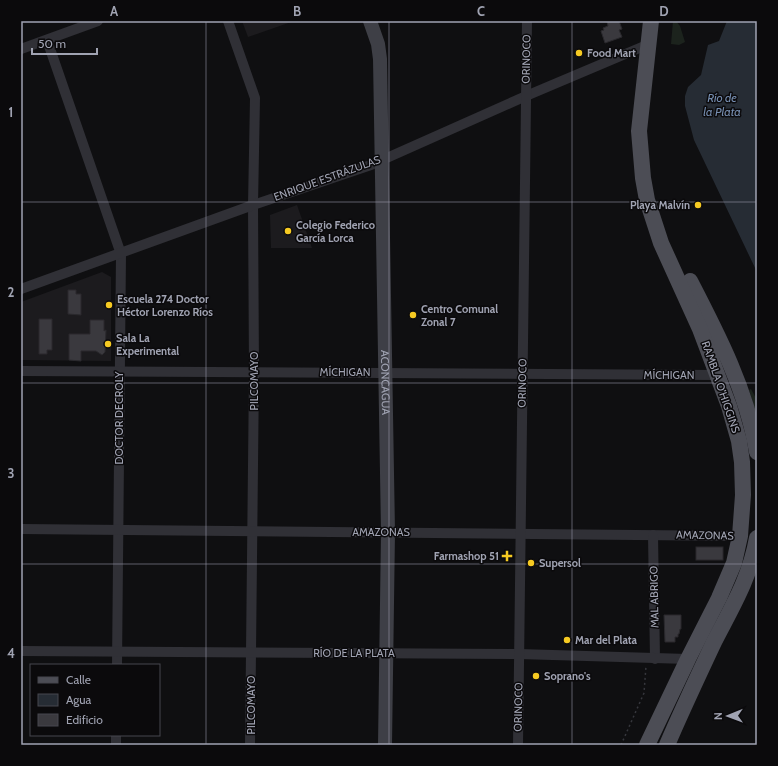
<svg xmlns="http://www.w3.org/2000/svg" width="778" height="766" viewBox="0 0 778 766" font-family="Cabin,sans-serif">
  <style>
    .built { fill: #1c1b1e }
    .green { fill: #1c231d }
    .water { fill: #262c34 }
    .building { fill: #3a393e; stroke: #2a292d }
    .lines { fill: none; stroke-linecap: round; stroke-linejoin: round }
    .path { stroke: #36373d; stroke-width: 1.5; stroke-dasharray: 2 3; stroke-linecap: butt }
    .street { stroke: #303036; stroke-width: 10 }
    .secondary { stroke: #3e3f46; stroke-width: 14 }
    .primary { stroke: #4c4d55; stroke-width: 16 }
    .grid { fill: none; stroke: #a0a3b2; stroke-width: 1; stroke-opacity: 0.55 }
    .poi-dot { fill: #f6ca22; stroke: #0b0a0c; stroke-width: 1.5 }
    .labels { text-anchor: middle; stroke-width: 3; stroke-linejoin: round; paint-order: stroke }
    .poi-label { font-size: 11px; font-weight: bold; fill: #a0a3b2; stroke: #0b0a0c; text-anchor: start }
    .street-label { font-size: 11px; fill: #a0a3b2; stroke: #0b0a0c }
    .water-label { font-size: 12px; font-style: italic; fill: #758daf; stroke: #0b0a0c }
    .neatline { fill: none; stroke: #a0a3b2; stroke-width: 1.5 }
    .grid-label { font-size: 13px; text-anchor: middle; font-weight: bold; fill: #a0a3b2 }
  </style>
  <rect width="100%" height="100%" fill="#0f0f11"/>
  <g class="built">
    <path d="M 242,21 L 294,21 L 248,37 Z"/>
    <path d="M 297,205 L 312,248 L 271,248 L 270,215 Z"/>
    <path d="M 102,272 L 111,277 L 111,361 L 21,360 L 21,302 Z"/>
  </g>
  <g class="green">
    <path d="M 673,21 L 676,21 L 680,26 L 685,42 L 679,45 L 671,44 Z"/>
    <path d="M 751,389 L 757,400 L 757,417 L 749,390 Z"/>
  </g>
  <path class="water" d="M 727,21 L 757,21 L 757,272 L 694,140 L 685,106 L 685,96 L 688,87 L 701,75 L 708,45 L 719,41 Z"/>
  <g class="building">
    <path d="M 607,21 L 619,21 L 622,29 L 619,30 L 622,37 L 605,43 L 601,31 L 604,30 L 603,28 L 608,26 Z"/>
    <path d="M 68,290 L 76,290 L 76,294 L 81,294 L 81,315 L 68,314 Z"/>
    <path d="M 39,319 L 52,319 L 52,350 L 47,350 L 47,354 L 39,354 Z"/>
    <path d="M 90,320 L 104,320 L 104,331 L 106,330 L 105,352 L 102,355 L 96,351 L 81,351 L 81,361 L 69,360 L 69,334 L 90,334 Z"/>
    <rect x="696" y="547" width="27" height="13"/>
    <path d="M 664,615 L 681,615 L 681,629 L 680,629 L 679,634 L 678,634 L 678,637 L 675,637 L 675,642 L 665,642 Z"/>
  </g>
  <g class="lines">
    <path class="path" d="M 621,745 L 644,693 L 646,666"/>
    <g class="street">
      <path d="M 228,21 L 255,98 L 253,205 L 254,372 L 250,745"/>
      <path d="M 47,40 L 121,254 L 117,665"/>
      <path d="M 21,49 L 98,21"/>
      <path d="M 21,289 L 253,205 L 371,165 L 526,96 L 649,44"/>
      <path d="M 21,371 L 717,375"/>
      <path d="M 21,529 L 740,536"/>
      <path d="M 653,535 L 655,659"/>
      <path d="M 21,651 L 519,654 L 688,659"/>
      <path d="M 116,745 L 116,735"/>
      <path d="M 518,745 L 527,21"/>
    </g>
    <path class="secondary" id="s1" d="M 370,21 L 378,44 L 380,59 L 388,532 L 385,745"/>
    <g class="primary">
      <path d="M 690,281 C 718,335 747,391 757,452"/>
      <path d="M 647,745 L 688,659 L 719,598 L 734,563 L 740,536 L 743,495 L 742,462 L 739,441 L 729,406 L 700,329 L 661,243 L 647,200 L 643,178 L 639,131 L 651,21"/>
      <path d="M 667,745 C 682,710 698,676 714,642 C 732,607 750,578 757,538"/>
    </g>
  </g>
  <path class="grid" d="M 206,21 L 206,745M 389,21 L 389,745M 572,21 L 572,745M 21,202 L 757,202M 21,383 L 757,383M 21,564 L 757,564"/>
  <g class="poi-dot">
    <circle cx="579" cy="53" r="4"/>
    <circle cx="698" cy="205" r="4"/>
    <circle cx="288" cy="231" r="4"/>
    <circle cx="109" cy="305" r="4"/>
    <circle cx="413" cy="315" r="4"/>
    <circle cx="108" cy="344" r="4"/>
    <path d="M505 550h4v4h4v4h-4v4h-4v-4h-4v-4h4z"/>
    <circle cx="531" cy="563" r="4"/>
    <circle cx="567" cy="640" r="4"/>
    <circle cx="536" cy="676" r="4"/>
  </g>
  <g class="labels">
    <g class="poi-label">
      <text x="587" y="57">Food Mart</text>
      <text x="690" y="209" text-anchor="end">Playa Malvín</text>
      <text x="296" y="229">Colegio Federico<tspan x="296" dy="13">García Lorca</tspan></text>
      <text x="117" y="303">Escuela 274 Doctor<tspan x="117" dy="13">Héctor Lorenzo Ríos</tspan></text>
      <text x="421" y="313">Centro Comunal<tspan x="421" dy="13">Zonal 7</tspan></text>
      <text x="116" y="342">Sala La<tspan x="116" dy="13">Experimental</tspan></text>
      <text x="499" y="560" text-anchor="end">Farmashop 51</text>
      <text x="539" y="567">Supersol</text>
      <text x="575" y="644">Mar del Plata</text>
      <text x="544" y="680">Soprano's</text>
    </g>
    <g class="street-label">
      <text transform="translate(526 59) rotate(-89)" y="4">ORINOCO</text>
      <text transform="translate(327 178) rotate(-20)" y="4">ENRIQUE ESTRÁZULAS</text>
      <text x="345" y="376">MÍCHIGAN</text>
      <text x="669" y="379">MÍCHIGAN</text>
      <text transform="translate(254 381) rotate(-90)" y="4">PILCOMAYO</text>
      <text dy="4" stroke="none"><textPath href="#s1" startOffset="363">ACONCAGUA</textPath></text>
      <text transform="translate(522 383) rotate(-89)" y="4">ORINOCO</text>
      <text transform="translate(721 387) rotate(71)" y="4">RAMBLA O'HIGGINS</text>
      <text transform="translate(119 418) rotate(-90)" y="4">DOCTOR DECROLY</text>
      <text x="381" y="536">AMAZONAS</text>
      <text transform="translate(705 535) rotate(1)" y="4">AMAZONAS</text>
      <text transform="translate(654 597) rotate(-91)" y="4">MAL ABRIGO</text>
      <text x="354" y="657">RÍO DE LA PLATA</text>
      <text transform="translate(251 705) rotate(-90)" y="4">PILCOMAYO</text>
      <text transform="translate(518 707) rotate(-89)" y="4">ORINOCO</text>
    </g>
    <g class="water-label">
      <text x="722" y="102">Río de<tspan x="722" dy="14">la Plata</tspan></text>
    </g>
  </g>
  <rect width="778" height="766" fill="none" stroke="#0b0a0c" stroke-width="44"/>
  <rect x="30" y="664" width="130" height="72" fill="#0b0a0c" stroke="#47474e"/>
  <rect x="38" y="677" width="20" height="6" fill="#4c4d55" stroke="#47474e"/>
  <text x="66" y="684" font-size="12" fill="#a0a3b2">Calle</text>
  <rect x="38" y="694" width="20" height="12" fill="#262c34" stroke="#47474e"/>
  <text x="66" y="704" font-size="12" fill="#a0a3b2">Agua</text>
  <rect x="38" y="714" width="20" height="12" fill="#3a393e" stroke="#47474e"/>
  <text x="66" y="724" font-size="12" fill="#a0a3b2">Edificio</text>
  <g transform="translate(728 716) rotate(269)" stroke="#0b0a0c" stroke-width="3" paint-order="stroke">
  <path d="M0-3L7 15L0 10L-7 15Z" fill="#a0a3b2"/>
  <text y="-6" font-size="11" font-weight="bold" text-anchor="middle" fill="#a0a3b2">N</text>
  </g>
  <path d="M32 48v6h65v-6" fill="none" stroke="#a0a3b2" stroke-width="2"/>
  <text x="38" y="48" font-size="12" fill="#a0a3b2" stroke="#0b0a0c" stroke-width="3" paint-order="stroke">50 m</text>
  <rect x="22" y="22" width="734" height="722" class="neatline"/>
  <g class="grid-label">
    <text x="114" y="16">A</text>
    <text x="297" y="16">B</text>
    <text x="481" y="16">C</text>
    <text x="664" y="16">D</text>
    <text x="11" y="117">1</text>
    <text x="11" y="297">2</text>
    <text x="11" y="478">3</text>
    <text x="11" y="658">4</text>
  </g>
</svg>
